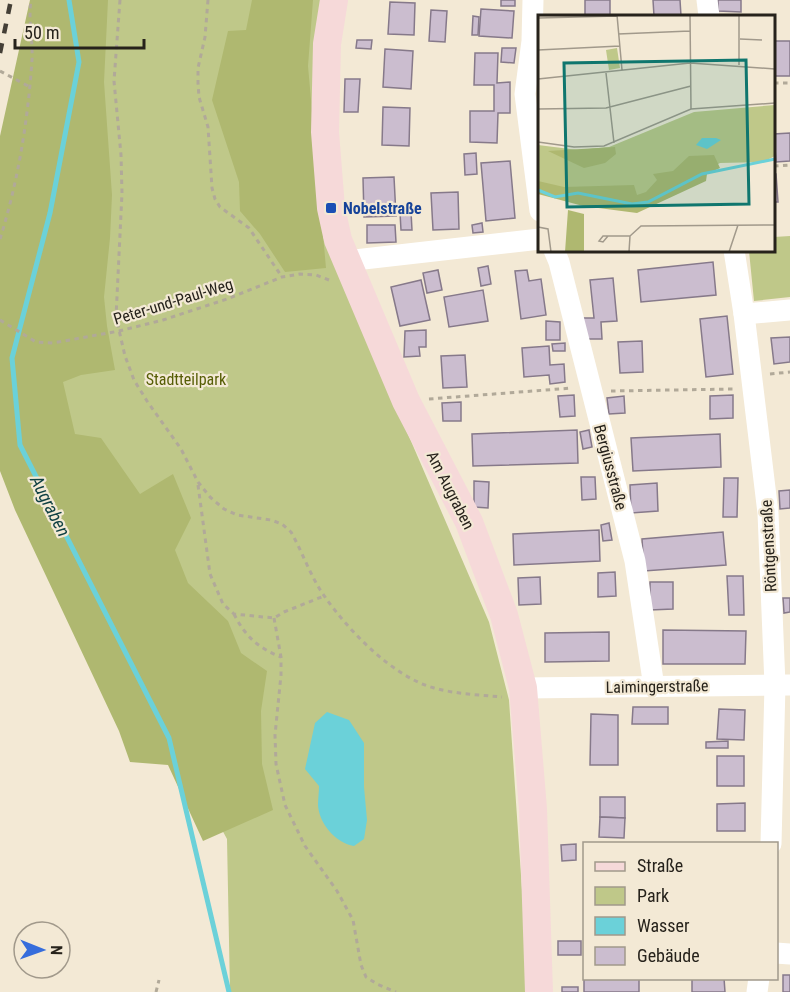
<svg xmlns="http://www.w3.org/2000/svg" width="790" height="992" viewBox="0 0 790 992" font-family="'Roboto Condensed',sans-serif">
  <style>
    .green { fill: #bfc889 }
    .forest { fill: #afb870 }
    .water { fill: #6bd1d9 }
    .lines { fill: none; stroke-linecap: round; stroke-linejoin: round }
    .stream { stroke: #6bd1d9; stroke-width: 5 }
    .building { fill: #cbbdcf; stroke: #86798a; stroke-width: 1.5 }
    .path { stroke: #b1a999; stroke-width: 3; stroke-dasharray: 4.5 4.5; stroke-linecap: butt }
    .street { stroke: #fff; stroke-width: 21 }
    .secondary { stroke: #f6d9d9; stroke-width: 28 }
    .rail { stroke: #443f36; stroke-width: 4.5; stroke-dasharray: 10 10; stroke-linecap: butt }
    .transit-dot { fill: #1a4fb4; stroke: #f3e9d5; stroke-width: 2 }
    .labels { text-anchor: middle; stroke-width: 4.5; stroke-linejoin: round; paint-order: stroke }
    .transit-label { font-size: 16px; font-weight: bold; fill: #164399; stroke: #f3e9d5; text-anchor: start }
    .street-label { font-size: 16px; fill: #26221b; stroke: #f3e9d5 }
    .park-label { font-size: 16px; fill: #565d05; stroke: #f3e9d5 }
    .water-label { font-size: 18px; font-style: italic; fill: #0f4043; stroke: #f3e9d5 }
    .inset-river { fill: none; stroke: #6bd1d9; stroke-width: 3 }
    .inset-road { fill: none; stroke: #a1998b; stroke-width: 1.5 }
    .view { fill: #0f766e; fill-opacity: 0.15; stroke: #0f766e; stroke-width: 3 }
    .inset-edge { fill: none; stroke: #26221b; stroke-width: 3 }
  </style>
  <rect width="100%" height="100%" fill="#f3e9d5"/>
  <g class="green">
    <path d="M 52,0 L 323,0 L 323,237 L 489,622 L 509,700 L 529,992 L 230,992 L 227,839 L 0,419 Z"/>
    <path d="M 790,236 L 790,297 L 754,301 L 749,251 L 774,250 L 774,237 Z"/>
  </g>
  <g class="forest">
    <path d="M 30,0 L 108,0 L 104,82 L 112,195 L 110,238 L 104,297 L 107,326 L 115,370 L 81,375 L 63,382 L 75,434 L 101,438 L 140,494 L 173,474 L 191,518 L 175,550 L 188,583 L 228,621 L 241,653 L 267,671 L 261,711 L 262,764 L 273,810 L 203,841 L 168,765 L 130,762 L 119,731 L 15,510 L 0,471 L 0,136 Z"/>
    <path d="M 252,0 L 313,0 L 308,66 L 326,268 L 285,272 L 260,234 L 240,211 L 239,182 L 212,100 L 228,31 L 246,30 Z"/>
  </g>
  <path class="water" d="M 327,712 L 349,720 L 364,743 L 364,787 L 367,820 L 364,839 L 354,846 C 336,843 319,824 318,805 C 318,799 319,792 319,786 L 305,769 L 315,723 Z"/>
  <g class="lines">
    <path class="stream" d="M 69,0 L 79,62 L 50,213 L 12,358 L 20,445 L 169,738 L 229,992"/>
  </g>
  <g class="building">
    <rect x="501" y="0" width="14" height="6"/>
    <rect x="585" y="0" width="25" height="16"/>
    <path d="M 653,0 L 680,0 L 681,16 L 654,16 Z"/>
    <path d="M 718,0 L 741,0 L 741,12 L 718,11 Z"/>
    <path d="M 390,2 L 415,3 L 414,35 L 388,34 Z"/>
    <path d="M 481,9 L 514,11 L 512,38 L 479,36 Z"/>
    <path d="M 431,10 L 447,11 L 445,42 L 429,41 Z"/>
    <path d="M 473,16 L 479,17 L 478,35 L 472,35 Z"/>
    <path d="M 357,40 L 372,40 L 371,49 L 356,48 Z"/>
    <rect x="774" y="41" width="16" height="35"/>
    <path d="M 502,48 L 516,48 L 514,63 L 501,62 Z"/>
    <path d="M 385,49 L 413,51 L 411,89 L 383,87 Z"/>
    <path d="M 475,53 L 498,53 L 497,83 L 510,82 L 510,113 L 498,113 L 497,143 L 470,142 L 470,111 L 494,111 L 494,85 L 474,85 Z"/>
    <path d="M 345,79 L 360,79 L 358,112 L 344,112 Z"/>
    <path d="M 383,107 L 410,108 L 409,146 L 382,145 Z"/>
    <path d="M 790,133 L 790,161 L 776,162 L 774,134 Z"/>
    <path d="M 476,153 L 477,174 L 465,175 L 464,154 Z"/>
    <path d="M 510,161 L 515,218 L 486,221 L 481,163 Z"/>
    <path d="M 774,174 L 776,174 L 778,202 L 774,202 Z"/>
    <path d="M 394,177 L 396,216 L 364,217 L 363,178 Z"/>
    <path d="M 458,192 L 459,229 L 433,230 L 431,193 Z"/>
    <path d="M 411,212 L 412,230 L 401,230 L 400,213 Z"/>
    <path d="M 482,223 L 483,232 L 473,233 L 472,225 Z"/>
    <path d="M 367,225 L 395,225 L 396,242 L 367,243 Z"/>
    <path d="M 713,262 L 716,295 L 641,302 L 638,270 Z"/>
    <path d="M 488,266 L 491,284 L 481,286 L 478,268 Z"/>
    <path d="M 438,270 L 442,290 L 427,293 L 423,273 Z"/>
    <path d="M 527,270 L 529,281 L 541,279 L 546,315 L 521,319 L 515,271 Z"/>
    <path d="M 613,278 L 617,321 L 601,322 L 602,339 L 584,339 L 583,318 L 594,318 L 590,280 Z"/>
    <path d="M 421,280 L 430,320 L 400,326 L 391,287 Z"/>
    <path d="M 483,290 L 488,321 L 449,327 L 444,297 Z"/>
    <path d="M 727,316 L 733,374 L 706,377 L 700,319 Z"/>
    <path d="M 546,321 L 560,322 L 560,340 L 546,340 Z"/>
    <path d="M 426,330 L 426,347 L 419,347 L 420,356 L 404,357 L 405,331 Z"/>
    <path d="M 790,337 L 790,362 L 774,364 L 771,338 Z"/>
    <path d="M 642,341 L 643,372 L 620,373 L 618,342 Z"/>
    <path d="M 565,343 L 565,351 L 553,351 L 552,344 Z"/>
    <path d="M 549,346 L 550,365 L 564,364 L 565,382 L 550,384 L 549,375 L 524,377 L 522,348 Z"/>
    <path d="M 465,355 L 467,387 L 443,388 L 441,356 Z"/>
    <path d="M 574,395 L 575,416 L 560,417 L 558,396 Z"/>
    <path d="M 733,395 L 733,418 L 710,419 L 710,396 Z"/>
    <path d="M 624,396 L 625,413 L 609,414 L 607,398 Z"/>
    <path d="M 461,402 L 461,421 L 443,421 L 442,403 Z"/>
    <path d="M 577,430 L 578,463 L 473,466 L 472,434 Z"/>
    <path d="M 589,430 L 592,447 L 583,449 L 580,432 Z"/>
    <path d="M 720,434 L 721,467 L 633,471 L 631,438 Z"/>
    <path d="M 581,477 L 595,477 L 596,499 L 582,500 Z"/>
    <path d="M 724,478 L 738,478 L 737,517 L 723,517 Z"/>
    <path d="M 474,481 L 489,482 L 488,508 L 474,507 Z"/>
    <path d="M 657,483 L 658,511 L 631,513 L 630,485 Z"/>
    <path d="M 790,490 L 790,508 L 780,509 L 779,491 Z"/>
    <path d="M 609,523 L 612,540 L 603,541 L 601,525 Z"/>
    <path d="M 599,530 L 600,561 L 514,565 L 513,534 Z"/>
    <path d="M 723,532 L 726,565 L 644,571 L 642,539 Z"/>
    <path d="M 615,572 L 616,596 L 598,597 L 598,573 Z"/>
    <path d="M 727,576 L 743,576 L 744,615 L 729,615 Z"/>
    <path d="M 540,577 L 541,604 L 519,605 L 518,578 Z"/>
    <path d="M 650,582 L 673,582 L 673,609 L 650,610 Z"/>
    <path d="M 783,598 L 790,598 L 790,612 L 784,613 Z"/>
    <path d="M 663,630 L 746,631 L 745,664 L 663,664 Z"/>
    <path d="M 609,632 L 609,661 L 545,662 L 545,633 Z"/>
    <path d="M 633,707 L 668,707 L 668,724 L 632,724 Z"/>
    <path d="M 719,709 L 745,710 L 744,740 L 717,739 Z"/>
    <path d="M 591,714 L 618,715 L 618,765 L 590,765 Z"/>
    <path d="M 728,741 L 728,748 L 706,748 L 706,742 Z"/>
    <rect x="717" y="756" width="27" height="30"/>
    <path d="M 600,797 L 625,797 L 625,818 L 600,817 Z"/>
    <path d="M 745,803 L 745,831 L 717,831 L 717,804 Z"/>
    <path d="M 600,817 L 625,818 L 624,838 L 599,837 Z"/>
    <path d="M 576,844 L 576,860 L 562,861 L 561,845 Z"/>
    <rect x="558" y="941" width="23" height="14"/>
    <path d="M 584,962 L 584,978 L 639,978 L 639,992 L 584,992 Z"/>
    <rect x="783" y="975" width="7" height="17"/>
    <path d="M 692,978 L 724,978 L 725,992 L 692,992 Z"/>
    <rect x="562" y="987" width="16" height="5"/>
  </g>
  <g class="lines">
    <g class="path">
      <path d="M 120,0 L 114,81 L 121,155 L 122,193 L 116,317 L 125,356 L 134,380 L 147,401 L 181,449 L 198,482 L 210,497 L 224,509 L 237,515 L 271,520 L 282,524 L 291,532 C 303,553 311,578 325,597 C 349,631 393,677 434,688 C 456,694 480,695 502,697"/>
      <path d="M 208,0 L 205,37 L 198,68 L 198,83 L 199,97 L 208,127 L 212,188 L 215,199 L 220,207 L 249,228 L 282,277"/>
      <path d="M 0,71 L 30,87"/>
      <path d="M 774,83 L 790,83"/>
      <path d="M 774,166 L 790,165"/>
      <path d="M 0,239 C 18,182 28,120 32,60 C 33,40 28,20 31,0"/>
      <path d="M 0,320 L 36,342 L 53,343 L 119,331 L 163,320 L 227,299 L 282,277 L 300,274 L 316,275 L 329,280"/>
      <path d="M 770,374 L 790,372"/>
      <path d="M 611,391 L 733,389"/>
      <path d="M 429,399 L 572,388"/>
      <path d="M 198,485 L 210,574 L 223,604 L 234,614 L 274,618 L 284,612 L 324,596"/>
      <path d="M 234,614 C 245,636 258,648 281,657"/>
      <path d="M 274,618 L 281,657 L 281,675 L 275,735 L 276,764 L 285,805 L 305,846 L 337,891 L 353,920 L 361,965 L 366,977 L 377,984 L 396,992"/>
      <path d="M 156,992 L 159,980"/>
    </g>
    <g class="street">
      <path d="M 533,0 L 532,41 L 525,94 L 540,211"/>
      <path d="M 707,0 L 709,16"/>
      <path d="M 554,250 L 559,262 L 635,561 L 654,687"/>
      <path d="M 734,250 L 744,314 L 768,513 L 775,685 L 771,844"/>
      <path d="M 346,261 L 540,239"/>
      <path d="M 744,314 L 790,310"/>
      <path d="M 523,688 L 790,685"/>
      <path d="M 776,953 L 790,954"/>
      <path d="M 757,992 L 759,978"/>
    </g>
    <path class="secondary" d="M 334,0 L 327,44 L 325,132 L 331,208 L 338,240 L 406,401 L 469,522 L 504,615 L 523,688 L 533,809 L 539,992"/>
    <path class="rail" d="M 0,53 L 11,0"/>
  </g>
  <rect class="transit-dot" x="325" y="202" width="12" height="12" rx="3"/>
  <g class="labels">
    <g class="transit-label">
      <text x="343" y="214">Nobelstraße</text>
    </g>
    <g class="street-label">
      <text transform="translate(173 301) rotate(-17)" y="6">Peter-und-Paul-Weg</text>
      <text transform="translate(611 467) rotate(75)" y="6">Bergiusstraße</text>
      <text transform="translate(451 490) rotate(63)" y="6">Am Augraben</text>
      <text transform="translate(768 546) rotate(-93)" y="6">Röntgenstraße</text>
      <text transform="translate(657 686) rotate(-1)" y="6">Laimingerstraße</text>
    </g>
    <g class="park-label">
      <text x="186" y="385">Stadtteilpark</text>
    </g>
    <g class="water-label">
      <text transform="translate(50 506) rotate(63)" y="6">Augraben</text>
    </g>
  </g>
  <g transform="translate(538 15)">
    <rect width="237" height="237" fill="#f3e9d5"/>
    <path d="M 79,33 L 82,53 L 71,55 L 68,35 ZM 237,90 L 237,141 L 225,147 L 182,148 L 104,192 L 0,172 L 0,130 L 40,135 L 71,132 L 156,97 Z" fill="#bfc889"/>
    <path d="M 77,132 L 78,139 L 67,148 L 46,153 L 10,136 ZM 176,140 L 182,153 L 169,159 L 168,166 L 99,198 L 45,191 L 0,179 L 0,166 L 26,172 L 96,170 L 99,180 L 108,177 L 119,165 L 115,159 L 135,156 L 151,141 ZM 30,195 L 46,199 L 46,237 L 27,237 Z" fill="#afb870"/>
    <path d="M 164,123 L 178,123 L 183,125 L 169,134 L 158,130 Z" fill="#6bd1d9"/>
    <path class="inset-river" d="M 0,175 L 17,182 L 40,178 L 94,189 L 110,187 L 164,159 L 237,144"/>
    <path class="inset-road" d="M 79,0 L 84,55M 152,0 L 153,94M 0,3 L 79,1M 80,19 L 152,16M 202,24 L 224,25M 0,35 L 82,31M 201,50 L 201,0M 68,58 L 76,128M 0,64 L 152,48 L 237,54M 0,94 L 68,93 L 153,71M 0,127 L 36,132 L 66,131 L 153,94 L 237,88M 0,212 L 10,214 L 13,237M 70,221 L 65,227 L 61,226 L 65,221 L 92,221M 91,237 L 92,221 L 103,211 L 237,210M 191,237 L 200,210"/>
    <path class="view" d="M 208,45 L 211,189 L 29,192 L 26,48 Z"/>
    <rect width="237" height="237" class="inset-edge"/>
  </g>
  <rect x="583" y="842" width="195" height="138" fill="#f3e9d5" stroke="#a1998b" stroke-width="1.5"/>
  <rect x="595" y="862" width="30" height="9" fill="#f6d9d9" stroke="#a1998b" stroke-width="1.5"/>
  <text x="637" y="872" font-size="18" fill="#26221b">Straße</text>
  <rect x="595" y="887" width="30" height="18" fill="#bfc889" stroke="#a1998b" stroke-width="1.5"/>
  <text x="637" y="902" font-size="18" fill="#26221b">Park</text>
  <rect x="595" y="917" width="30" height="18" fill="#6bd1d9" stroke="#a1998b" stroke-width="1.5"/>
  <text x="637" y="932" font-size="18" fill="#26221b">Wasser</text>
  <rect x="595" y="947" width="30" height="18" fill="#cbbdcf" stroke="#a1998b" stroke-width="1.5"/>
  <text x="637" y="962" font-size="18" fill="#26221b">Gebäude</text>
  <g transform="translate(42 950) rotate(91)"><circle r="28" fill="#f3e9d5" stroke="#a1998b" stroke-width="1.5"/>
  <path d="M0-4.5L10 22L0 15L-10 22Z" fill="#366ddc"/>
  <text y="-9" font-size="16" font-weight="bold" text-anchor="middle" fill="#26221b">N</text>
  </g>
  <path d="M15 39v9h129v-9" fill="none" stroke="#26221b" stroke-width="3"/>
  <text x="24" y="39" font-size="18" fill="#26221b" stroke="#f3e9d5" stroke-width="4.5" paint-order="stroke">50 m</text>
</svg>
